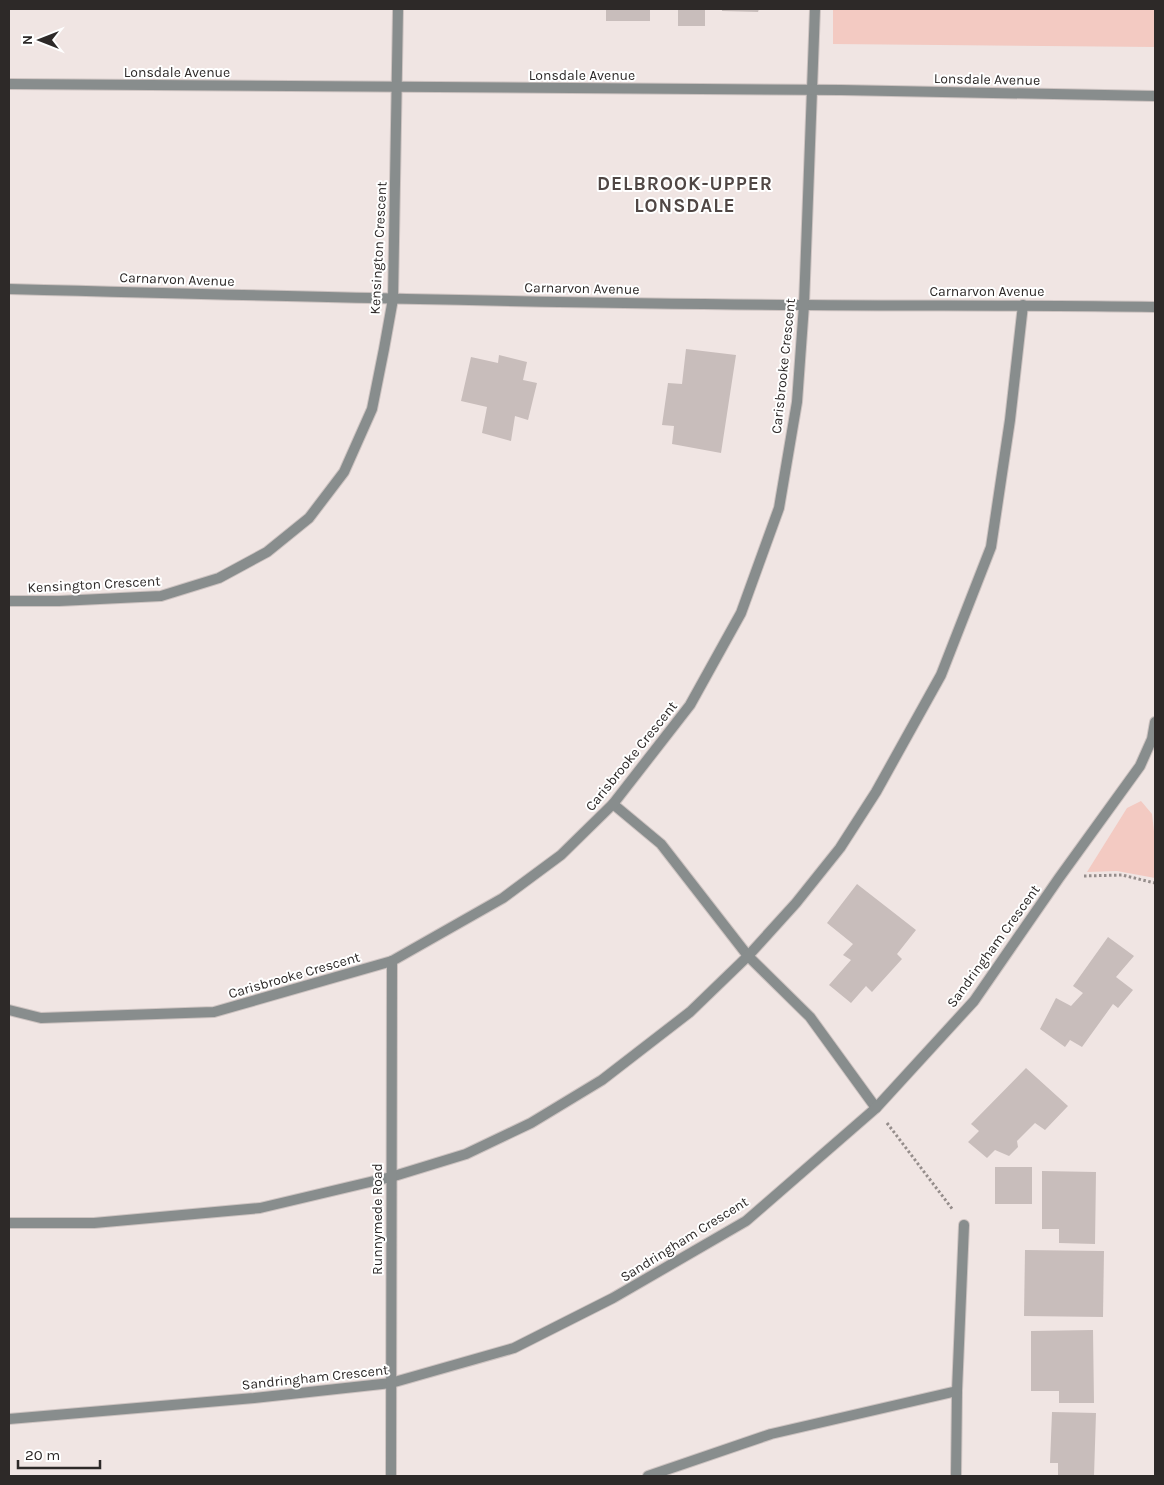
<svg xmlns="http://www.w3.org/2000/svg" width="1164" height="1485" viewBox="0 0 1164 1485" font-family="Karla,sans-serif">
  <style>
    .green { fill: #f3cac2 }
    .building { fill: #c8bdbb }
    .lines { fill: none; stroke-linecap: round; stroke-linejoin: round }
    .service-casing { stroke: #cdc3c1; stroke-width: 12 }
    .minor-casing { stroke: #cdc3c1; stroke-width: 12 }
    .tertiary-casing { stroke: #cdc3c1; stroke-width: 12 }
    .path { stroke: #958d8b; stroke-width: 3; stroke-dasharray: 2.5 2.5; stroke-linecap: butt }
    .service { stroke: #888d8d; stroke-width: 10 }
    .minor { stroke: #888d8d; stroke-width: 10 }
    .tertiary { stroke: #888d8d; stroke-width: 10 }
    .labels { text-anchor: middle; stroke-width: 4; stroke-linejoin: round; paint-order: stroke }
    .street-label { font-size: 14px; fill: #2d2928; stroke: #fff }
    .district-label { font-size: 19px; font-weight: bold; letter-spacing: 1px; fill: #4f4644; stroke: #fff }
  </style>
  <rect width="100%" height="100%" fill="#f0e5e3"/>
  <g class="green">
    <path d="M 833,9 L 1155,9 L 1155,47 L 833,44 Z"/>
    <path d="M 1141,801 L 1152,814 L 1155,840 L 1155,878 L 1117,871 L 1087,872 L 1127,808 Z"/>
  </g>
  <g class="building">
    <rect x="606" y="9" width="44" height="12"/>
    <rect x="678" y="9" width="27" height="17"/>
    <path d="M 722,9 L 759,9 L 758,12 L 722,11 Z"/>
    <path d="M 686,349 L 736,355 L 721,453 L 672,444 L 674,426 L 662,425 L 668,383 L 682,384 Z"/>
    <path d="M 499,355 L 527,362 L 523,380 L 537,383 L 528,420 L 515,416 L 511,441 L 482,433 L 487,407 L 461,401 L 471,357 L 498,363 Z"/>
    <path d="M 857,884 L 916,930 L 897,954 L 902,959 L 872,992 L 866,986 L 851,1003 L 829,985 L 851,960 L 843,955 L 853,944 L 827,923 Z"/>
    <path d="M 1108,937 L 1134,956 L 1116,977 L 1133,990 L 1118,1008 L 1113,1004 L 1082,1047 L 1070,1040 L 1065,1047 L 1040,1029 L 1056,998 L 1071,1006 L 1083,993 L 1073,986 Z"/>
    <path d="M 1026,1068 L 1068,1106 L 1045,1130 L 1035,1123 L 1017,1141 L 1018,1147 L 1009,1156 L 995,1150 L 987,1158 L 968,1142 L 979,1131 L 971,1124 Z"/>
    <rect x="995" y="1167" width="37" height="37"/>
    <path d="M 1042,1171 L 1096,1172 L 1095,1244 L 1059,1243 L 1059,1229 L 1042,1229 Z"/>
    <path d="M 1025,1250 L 1104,1251 L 1103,1317 L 1024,1316 Z"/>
    <path d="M 1093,1330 L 1094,1403 L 1059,1403 L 1059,1391 L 1031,1391 L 1031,1331 Z"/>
    <path d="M 1052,1412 L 1096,1413 L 1094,1476 L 1058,1476 L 1058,1463 L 1050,1463 Z"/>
  </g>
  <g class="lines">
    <g class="service-casing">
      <g id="service">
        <path d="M 613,804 L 661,844 L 748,956 L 810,1017 L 876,1108"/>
        <path d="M 9,1223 L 94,1223 L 260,1208 L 391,1177 L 466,1154 L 531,1123 L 602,1080 L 690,1012 L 748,956 L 796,903 L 840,848 L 876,792 L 941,675 L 991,547 L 1010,420 L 1023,305"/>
        <path d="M 648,1476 L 771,1434 L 957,1391"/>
        <path d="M 956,1476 L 957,1391 L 964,1225"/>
      </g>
    </g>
    <g class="minor-casing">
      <g id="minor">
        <path d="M 9,289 C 274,296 539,303 804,305 C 921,306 1038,305 1155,307"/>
        <path d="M 9,601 L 59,601 L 161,596 L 219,578 L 267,552 L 309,518 L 344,472 L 372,409 L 384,349 L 393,299 L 398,9"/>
        <path d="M 9,1010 L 41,1018 L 214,1012 L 392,961 L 503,898 L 561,855 L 613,804 L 690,705 L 741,613 L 779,508 L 797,402 L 804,305 L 815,9"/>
        <path d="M 9,1419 L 254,1398 L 391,1383 L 514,1348 L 613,1298 L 746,1221 L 876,1108 L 974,1001 L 1059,878 L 1140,766 L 1152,739 L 1155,722"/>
        <path d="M 391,1476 L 392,961"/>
      </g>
    </g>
    <g class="tertiary-casing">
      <path id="tertiary" d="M 9,84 L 841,90 L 1155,96"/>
    </g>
    <g class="path">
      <path d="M 1084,876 L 1122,875 L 1155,883"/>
      <path d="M 887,1123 L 953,1210"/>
    </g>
    <use href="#service" class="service"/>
    <use href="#minor" class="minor"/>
    <use href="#tertiary" class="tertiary"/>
  </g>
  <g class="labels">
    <g class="street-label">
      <text x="177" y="77">Lonsdale Avenue</text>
      <text x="582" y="80">Lonsdale Avenue</text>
      <text transform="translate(987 79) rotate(1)" y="5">Lonsdale Avenue</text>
      <text transform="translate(378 248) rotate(-87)" y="5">Kensington Crescent</text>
      <text transform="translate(177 279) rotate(2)" y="5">Carnarvon Avenue</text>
      <text transform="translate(582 288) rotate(1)" y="5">Carnarvon Avenue</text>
      <text x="987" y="296">Carnarvon Avenue</text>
      <text transform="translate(783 366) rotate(-84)" y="5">Carisbrooke Crescent</text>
      <text transform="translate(94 584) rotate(-3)" y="5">Kensington Crescent</text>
      <text transform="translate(631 756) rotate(-51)" y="5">Carisbrooke Crescent</text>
      <text transform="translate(993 946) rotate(-54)" y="5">Sandringham Crescent</text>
      <text transform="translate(294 975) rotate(-16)" y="5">Carisbrooke Crescent</text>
      <text transform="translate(377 1219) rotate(-90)" y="5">Runnymede Road</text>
      <text transform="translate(684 1239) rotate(-32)" y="5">Sandringham Crescent</text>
      <text transform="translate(315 1377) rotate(-6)" y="5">Sandringham Crescent</text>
    </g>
    <g class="district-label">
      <text x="685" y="190">DELBROOK-UPPER<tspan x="685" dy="22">LONSDALE</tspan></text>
    </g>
  </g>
  <rect width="1164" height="1485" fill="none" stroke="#2d2928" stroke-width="20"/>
  <g transform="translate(40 40) rotate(270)" stroke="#ffffff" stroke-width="4" paint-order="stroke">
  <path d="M0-4L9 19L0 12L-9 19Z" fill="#2d2928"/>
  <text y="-8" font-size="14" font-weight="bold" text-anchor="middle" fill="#2d2928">N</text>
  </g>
  <path d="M18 1460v8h82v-8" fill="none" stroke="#2d2928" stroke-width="2.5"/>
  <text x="25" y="1460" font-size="15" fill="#2d2928" stroke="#ffffff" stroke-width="4" paint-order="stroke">20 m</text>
</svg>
